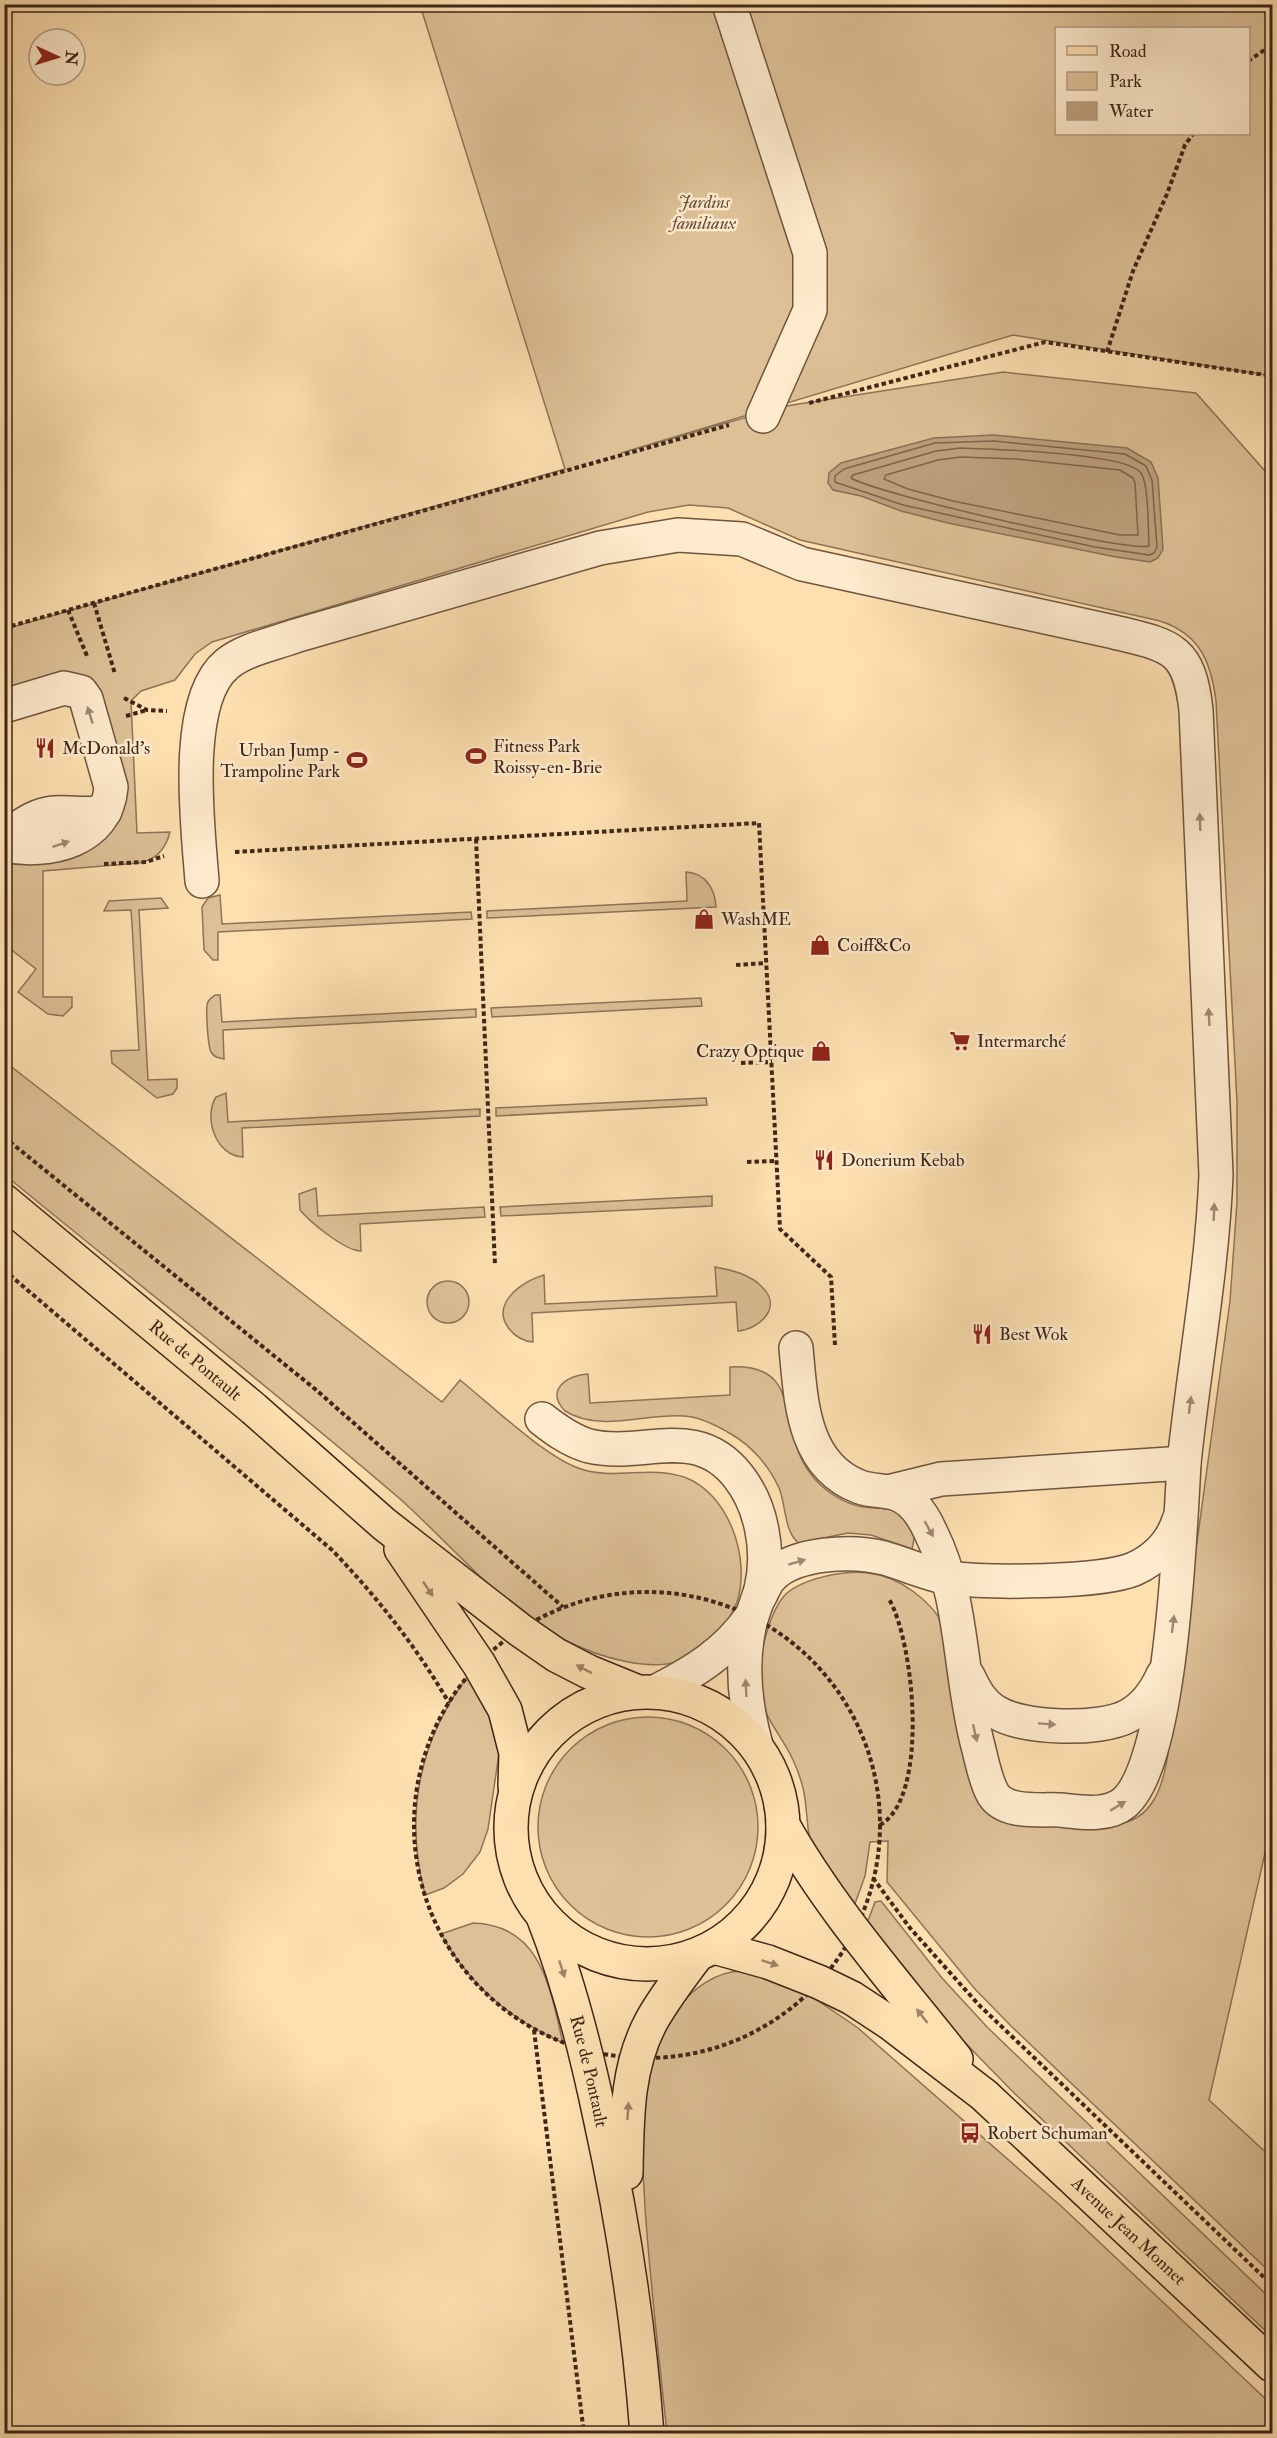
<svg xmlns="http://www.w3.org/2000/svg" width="1277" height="2438" viewBox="0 0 1277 2438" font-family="'IM FELL Double Pica',serif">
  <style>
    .green { fill: #ddc096; stroke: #8e7457; stroke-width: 1.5; fill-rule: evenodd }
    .water { fill: #bca07c; stroke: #8a7054; stroke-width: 1.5 }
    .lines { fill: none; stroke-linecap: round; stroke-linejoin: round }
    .shore { stroke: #7d644a; stroke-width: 1.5 }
    .minor-casing { stroke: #6e553e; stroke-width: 36 }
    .major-casing { stroke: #3e2718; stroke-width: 36 }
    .path { stroke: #3e2718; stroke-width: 4; stroke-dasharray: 4.5 3; stroke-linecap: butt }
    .minor { stroke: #feeacc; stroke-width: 33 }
    .major { stroke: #fddfb0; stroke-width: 33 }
    .oneway { fill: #9e8872 }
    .oneway2 { fill: #9e8364 }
    .labels { text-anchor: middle; stroke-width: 5; stroke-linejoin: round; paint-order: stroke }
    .park-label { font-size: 18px; font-style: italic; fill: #664d38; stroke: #feeacc }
    .poi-label { font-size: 18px; fill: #3e2718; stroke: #feeacc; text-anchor: start }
    .street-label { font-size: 18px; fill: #3e2718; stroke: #feeacc }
  </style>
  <rect width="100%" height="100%" fill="#fddfb0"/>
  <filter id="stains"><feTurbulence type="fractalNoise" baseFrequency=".00333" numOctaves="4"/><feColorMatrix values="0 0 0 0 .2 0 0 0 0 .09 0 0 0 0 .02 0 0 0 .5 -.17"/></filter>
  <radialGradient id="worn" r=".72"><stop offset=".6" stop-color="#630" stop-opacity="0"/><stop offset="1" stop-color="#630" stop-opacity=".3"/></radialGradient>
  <g class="green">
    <path d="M 420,5 L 1272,5 L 1272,376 L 1013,335 L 621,453 L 786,406 L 1003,372 L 1196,393 L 1272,479 L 1272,1822 L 1209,2100 L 1272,2158 L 1272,2274 L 1011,2026 L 974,1988 L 887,1882 L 888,1841 L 870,1842 L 865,1876 L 853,1909 C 840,1890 822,1870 813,1849 C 807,1836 808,1822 806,1808 C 805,1792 800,1775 793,1760 C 782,1735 761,1716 759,1687 C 757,1663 768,1615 784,1596 C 792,1587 804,1583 815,1579 C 851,1568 883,1569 914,1592 C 923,1599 933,1607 939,1618 L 976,1790 L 1117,1824 C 1153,1820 1163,1786 1168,1754 L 1230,1301 L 1237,1202 L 1237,1102 L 1216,701 C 1211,662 1200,634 1160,621 L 800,540 L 728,508 L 689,505 L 648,512 L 212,642 L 195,654 L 175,680 L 141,691 L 131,701 L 137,833 L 170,832 C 166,848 156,860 139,863 L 43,871 L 43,997 L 72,997 L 72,1007 L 63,1016 L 48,1014 L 18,992 L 36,969 L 5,945 L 4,854 L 102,832 L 85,677 L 65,674 L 5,697 L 5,629 L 565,469 ZM 1056,28 L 1248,28 L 1248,134 L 1056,134 Z"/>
    <path d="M 686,872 C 705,873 715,888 716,907 L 487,918 L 487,911 L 687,901 Z"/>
    <path d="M 220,895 L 222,924 L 471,912 L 472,919 L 218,932 L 218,960 L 213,960 L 204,950 L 202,907 L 208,898 Z"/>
    <path d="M 161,898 L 168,908 L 139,910 L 148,1080 L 177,1079 L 177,1088 L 173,1094 L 157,1098 L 112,1063 L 111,1051 L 139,1050 L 132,924 L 131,910 L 104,911 L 109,901 Z"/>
    <path d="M 215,995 L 220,995 L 222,1022 L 476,1009 L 476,1017 L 223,1030 L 224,1059 C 218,1058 214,1057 211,1052 C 208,1046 205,1007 208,1002 C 209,999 213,997 215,995 Z"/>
    <path d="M 701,998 L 702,1006 L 492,1017 L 491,1008 Z"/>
    <path d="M 4,1061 L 442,1402 L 460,1380 C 491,1405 543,1455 578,1468 C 613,1481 649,1465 684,1477 C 729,1493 751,1559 737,1602 C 729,1624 713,1639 695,1653 C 661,1679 595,1656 561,1638 C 498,1604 452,1545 399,1498 C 270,1387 136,1283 5,1175 Z"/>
    <path d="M 226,1093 L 228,1122 L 480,1109 L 480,1116 L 242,1128 L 243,1157 C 216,1156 203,1118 216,1097 Z"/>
    <path d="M 706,1098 L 707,1105 L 496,1116 L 496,1108 Z"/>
    <path d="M 316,1188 L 318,1216 L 484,1207 L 485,1217 L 360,1224 L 361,1251 C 345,1251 310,1222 300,1210 L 299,1194 Z"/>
    <path d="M 712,1196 L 712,1206 L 501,1216 L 500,1207 Z"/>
    <path d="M 715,1267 C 731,1270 750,1274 762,1287 C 783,1307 760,1329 738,1331 L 736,1302 L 532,1313 L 533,1342 C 515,1341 496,1321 506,1302 C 513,1289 530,1279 544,1275 L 545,1304 L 717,1296 Z"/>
    <circle cx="448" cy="1302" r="21"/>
    <path d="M 730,1367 C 805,1363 776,1428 810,1473 C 821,1489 844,1504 863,1507 C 876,1509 892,1506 903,1515 C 908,1519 912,1528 915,1534 L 912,1549 L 871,1535 L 848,1533 L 799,1543 C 784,1533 786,1504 779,1488 C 769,1466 752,1446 731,1434 C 716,1425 700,1417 684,1416 C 645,1413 601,1433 565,1411 C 545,1390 567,1375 588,1374 L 590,1403 L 730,1395 Z"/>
    <path d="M 471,1672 L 489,1705 L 499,1753 L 488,1829 L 480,1852 L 463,1874 L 444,1888 L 425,1895 C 404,1814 419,1738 471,1672 Z"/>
    <circle cx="648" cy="1827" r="110"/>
    <path d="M 881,1901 L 942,1978 L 988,2028 L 1272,2300 L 1272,2337 L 1013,2092 L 940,2017 L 866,1926 L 875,1902 Z"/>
    <path d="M 473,1923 C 542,1925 550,1989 563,2043 C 510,2019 470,1986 441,1934 Z"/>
    <path d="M 740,1971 L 795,1985 L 858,2028 L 1061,2206 L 1272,2405 L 1272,2433 L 667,2433 C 659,2358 650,2282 645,2207 C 643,2165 638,2120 644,2079 C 651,2034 692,1973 740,1971 Z"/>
  </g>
  <path class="water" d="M 994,435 L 1127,448 L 1151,462 L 1158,478 L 1163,549 L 1158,558 L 1150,562 L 1116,557 L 948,523 L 901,511 L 861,496 L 833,490 L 828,483 L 829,473 L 841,463 L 934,438 Z"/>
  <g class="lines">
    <g class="shore">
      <path d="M 994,441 L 1125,454 L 1146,466 L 1152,480 L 1157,547 L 1154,553 L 1149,555 L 1095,547 L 903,505 L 835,482 L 835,476 L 844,469 L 935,443 Z"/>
      <path d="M 961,448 C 989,449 1128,453 1141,473 C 1149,484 1148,531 1149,546 C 1130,553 874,493 851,478 L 853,475 L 936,451 Z"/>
      <path d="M 961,457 L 1016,459 L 1120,470 L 1133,478 L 1135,483 L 1138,535 L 1120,535 L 953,501 L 908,489 L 884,479 L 886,475 L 938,460 Z"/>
    </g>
    <g class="minor-casing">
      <g id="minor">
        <path d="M 729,4 L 810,253 L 810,310 L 763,416"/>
        <path d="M 4,706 L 64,688 L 81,692 L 86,699 L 111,787 C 107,841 49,854 4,845"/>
        <path d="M 4,837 C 21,827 33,815 54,813 C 72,811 87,817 105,811"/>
        <path d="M 202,881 C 198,827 182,701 227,664 C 245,649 274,644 295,636 L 600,548 L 678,535 L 742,539 L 802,564 L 1114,632 C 1171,646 1189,647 1196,710 L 1216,1175 C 1212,1272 1194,1367 1184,1463"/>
        <path d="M 796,1348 C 801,1400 802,1465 860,1487 C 871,1491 883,1490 894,1493 C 912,1498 924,1517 931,1533 C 964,1599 959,1675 978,1746 C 982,1761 985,1780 993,1794 C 1005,1814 1040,1809 1060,1810 C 1080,1812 1107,1817 1124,1803 C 1172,1763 1180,1531 1184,1463 L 941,1479 L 888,1492"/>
        <path d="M 542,1419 C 556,1430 571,1441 589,1446 C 643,1459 695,1422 738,1476 C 762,1506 770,1552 761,1589 C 757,1604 750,1617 748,1633 C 741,1670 746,1709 756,1745"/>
        <path d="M 760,1596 C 763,1590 766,1582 771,1577 C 794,1552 853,1550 884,1558 C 905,1564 927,1574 949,1578 C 988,1583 1100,1583 1134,1569 C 1156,1559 1172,1542 1179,1520"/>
        <path d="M 968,1676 C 975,1691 982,1704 996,1712 C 1023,1729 1100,1731 1128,1716 C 1145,1707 1155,1693 1163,1675"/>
        <path d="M 655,1692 C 694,1672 726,1653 751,1617"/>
      </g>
    </g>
    <g class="major-casing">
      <g id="major">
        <path id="s1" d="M 4,1201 L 254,1409 L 384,1524 L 520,1630 L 556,1655 L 589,1672 L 638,1692"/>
        <path d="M 401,1549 L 479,1664 L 505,1710 L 516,1753 L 515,1786"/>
        <circle cx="647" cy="1828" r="136"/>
        <path d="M 783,1825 C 830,1909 896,1983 956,2059"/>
        <path id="s2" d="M 544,1919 C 569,1983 586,2050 600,2117 C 623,2221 639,2327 647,2434"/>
        <path id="s3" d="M 714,1947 L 768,1962 L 819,1982 L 852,1998 L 890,2023 L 984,2095 L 1272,2365"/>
        <path d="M 626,2173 C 627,2121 626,2067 652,2020 C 665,1997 681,1976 697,1955"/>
      </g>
    </g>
    <g class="path">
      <path d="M 1248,61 L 1272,45"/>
      <path d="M 1107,352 L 1133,271 L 1167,194 L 1185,145 L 1193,134"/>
      <path d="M 809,403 L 1045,342 L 1272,376"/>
      <path d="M 94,603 L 115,674"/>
      <path d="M 68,610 L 87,656"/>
      <path d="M 4,628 L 729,425"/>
      <path d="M 124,698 L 147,710 L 167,711"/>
      <path d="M 126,716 L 147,710"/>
      <path d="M 476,839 L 495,1265"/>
      <path d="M 235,852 L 759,823 L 780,1229 L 831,1277 L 835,1345"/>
      <path d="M 104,864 L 146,862 L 164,856"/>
      <path d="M 736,965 L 766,963"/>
      <path d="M 741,1063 L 772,1062"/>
      <path d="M 4,1137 L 315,1389 L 563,1607"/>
      <path d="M 747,1162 L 777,1161"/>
      <path d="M 4,1270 L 332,1550 C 377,1597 416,1646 449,1703"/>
      <circle cx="647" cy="1825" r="233"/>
      <path d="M 880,1825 C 930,1797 914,1642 889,1599"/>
      <path d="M 873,1878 L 910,1928 L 979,2005 L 1272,2285"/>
      <path d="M 534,2030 L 584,2434"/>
    </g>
    <use href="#minor" class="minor"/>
    <use href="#major" class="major"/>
  </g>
  <defs><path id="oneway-solid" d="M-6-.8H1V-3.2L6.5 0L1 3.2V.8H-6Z" transform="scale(1.5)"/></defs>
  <g class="oneway">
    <use href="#oneway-solid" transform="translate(90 715) rotate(-107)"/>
    <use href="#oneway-solid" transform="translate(1200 822) rotate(-92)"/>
    <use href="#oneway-solid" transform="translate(61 844) rotate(-18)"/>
    <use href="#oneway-solid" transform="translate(1209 1017) rotate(-93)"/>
    <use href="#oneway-solid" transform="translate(1214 1212) rotate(-88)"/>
    <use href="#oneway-solid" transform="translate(1190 1405) rotate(-83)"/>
    <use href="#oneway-solid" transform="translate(929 1529) rotate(61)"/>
    <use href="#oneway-solid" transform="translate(797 1562) rotate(-17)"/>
    <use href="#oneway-solid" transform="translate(1173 1624) rotate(-83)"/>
    <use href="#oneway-solid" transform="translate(746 1688) rotate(-93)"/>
    <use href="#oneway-solid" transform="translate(1047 1724) rotate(4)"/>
    <use href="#oneway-solid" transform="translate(975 1733) rotate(77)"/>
    <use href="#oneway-solid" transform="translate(1118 1806) rotate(-31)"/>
  </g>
  <g class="oneway2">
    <use href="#oneway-solid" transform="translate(428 1589) rotate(56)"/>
    <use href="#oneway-solid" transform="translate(584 1669) rotate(-153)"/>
    <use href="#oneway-solid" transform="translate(770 1963) rotate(18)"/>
    <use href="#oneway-solid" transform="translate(562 1969) rotate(72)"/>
    <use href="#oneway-solid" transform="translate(922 2016) rotate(-128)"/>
    <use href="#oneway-solid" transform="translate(628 2111) rotate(-86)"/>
  </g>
  <defs>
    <g id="restaurant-bare" transform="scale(1.62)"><path d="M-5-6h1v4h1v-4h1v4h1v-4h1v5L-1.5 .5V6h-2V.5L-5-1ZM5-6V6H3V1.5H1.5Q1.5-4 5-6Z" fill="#8f2418" stroke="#feeacc" stroke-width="2.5" paint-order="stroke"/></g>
    <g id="stadium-bare" transform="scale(1.62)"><path d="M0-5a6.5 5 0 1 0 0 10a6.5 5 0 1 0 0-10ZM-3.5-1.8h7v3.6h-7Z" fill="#8f2418" stroke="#feeacc" stroke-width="2.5" paint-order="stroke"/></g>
    <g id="shop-bare" transform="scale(1.62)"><path d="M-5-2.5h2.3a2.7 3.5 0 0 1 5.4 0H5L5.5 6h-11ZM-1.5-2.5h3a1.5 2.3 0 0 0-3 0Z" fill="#8f2418" stroke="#feeacc" stroke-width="2.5" paint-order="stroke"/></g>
    <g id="supermarket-bare" transform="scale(1.62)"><path d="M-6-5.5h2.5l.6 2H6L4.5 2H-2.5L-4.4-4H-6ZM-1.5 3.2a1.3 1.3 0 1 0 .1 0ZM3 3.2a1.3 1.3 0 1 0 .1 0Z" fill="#8f2418" stroke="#feeacc" stroke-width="2.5" paint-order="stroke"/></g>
    <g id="bus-bare" transform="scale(1.62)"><path d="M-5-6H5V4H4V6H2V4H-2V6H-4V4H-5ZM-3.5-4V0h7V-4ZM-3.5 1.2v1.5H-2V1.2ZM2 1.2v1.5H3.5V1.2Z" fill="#8f2418" stroke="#feeacc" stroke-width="2.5" paint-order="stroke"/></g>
  </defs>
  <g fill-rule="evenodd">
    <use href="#restaurant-bare" x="45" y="748"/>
    <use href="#stadium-bare" x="476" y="756"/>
    <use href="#stadium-bare" x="357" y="760"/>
    <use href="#shop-bare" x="704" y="919"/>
    <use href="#shop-bare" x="820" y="945"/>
    <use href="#supermarket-bare" x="960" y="1041"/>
    <use href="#shop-bare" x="821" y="1051"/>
    <use href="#restaurant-bare" x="824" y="1160"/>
    <use href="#restaurant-bare" x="982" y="1334"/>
    <use href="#bus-bare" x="970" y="2133"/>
  </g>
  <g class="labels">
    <g class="park-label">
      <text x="704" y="208">Jardins<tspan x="704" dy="21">familiaux</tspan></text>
    </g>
    <g class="poi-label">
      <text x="493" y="752">Fitness Park<tspan x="493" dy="21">Roissy-en-Brie</tspan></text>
      <text x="62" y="754">McDonald's</text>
      <text x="340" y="756" text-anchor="end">Urban Jump -<tspan x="340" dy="21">Trampoline Park</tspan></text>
      <text x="721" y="925">WashME</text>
      <text x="837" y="951">Coiff&amp;Co</text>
      <text x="977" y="1047">Intermarché</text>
      <text x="804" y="1057" text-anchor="end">Crazy Optique</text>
      <text x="841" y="1166">Donerium Kebab</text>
      <text x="999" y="1340">Best Wok</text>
      <text x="987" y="2139">Robert Schuman</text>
    </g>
    <g class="street-label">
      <text dy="6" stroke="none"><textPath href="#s1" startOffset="249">Rue de Pontault</textPath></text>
      <text dy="6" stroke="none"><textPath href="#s2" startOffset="159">Rue de Pontault</textPath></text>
      <text dy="6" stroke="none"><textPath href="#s3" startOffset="510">Avenue Jean Monnet</textPath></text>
    </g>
  </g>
  <rect width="1277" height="2438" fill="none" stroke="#fddfb0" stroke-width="24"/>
  <rect x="6" y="6" width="1265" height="2426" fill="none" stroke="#3e2718" stroke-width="3"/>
  <rect x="12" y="12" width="1253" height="2414" fill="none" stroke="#3e2718" stroke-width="1.5"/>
  <rect x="1055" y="27" width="195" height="108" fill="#feeacc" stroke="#b19c84" stroke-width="1.5"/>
  <rect x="1067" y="46" width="30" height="9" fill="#fddfb0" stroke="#b19c84" stroke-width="1.5"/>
  <text x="1109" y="57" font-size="18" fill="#3e2718">Road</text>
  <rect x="1067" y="72" width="30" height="18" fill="#ddc096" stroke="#b19c84" stroke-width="1.5"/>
  <text x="1109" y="87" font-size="18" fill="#3e2718">Park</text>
  <rect x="1067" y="102" width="30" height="18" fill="#bca07c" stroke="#b19c84" stroke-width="1.5"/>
  <text x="1109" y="117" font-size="18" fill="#3e2718">Water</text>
  <g transform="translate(57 57) rotate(94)"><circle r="28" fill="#feeacc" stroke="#b19c84" stroke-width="1.5"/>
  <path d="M0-4.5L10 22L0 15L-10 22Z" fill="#8f2418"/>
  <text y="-9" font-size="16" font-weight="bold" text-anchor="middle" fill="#3e2718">N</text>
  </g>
  <rect width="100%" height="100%" filter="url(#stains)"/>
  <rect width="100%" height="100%" fill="url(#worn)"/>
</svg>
